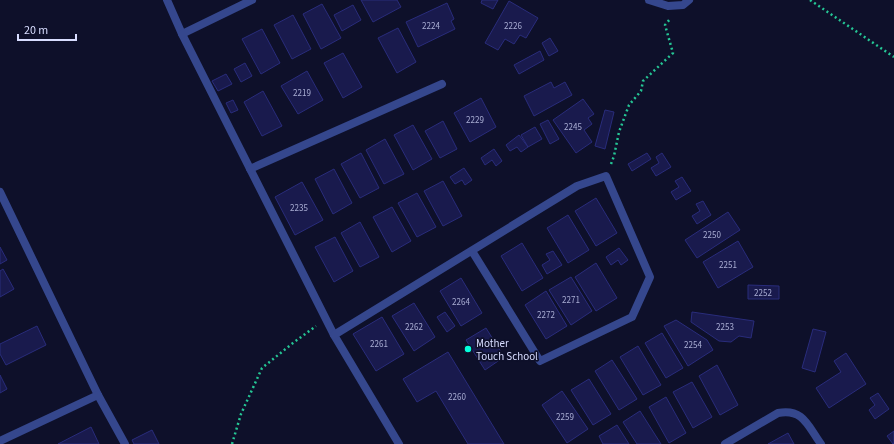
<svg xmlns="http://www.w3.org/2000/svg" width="894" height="444" viewBox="0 0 894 444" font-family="'Source Sans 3',sans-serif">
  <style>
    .building { fill: #191a4d; stroke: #292c7b }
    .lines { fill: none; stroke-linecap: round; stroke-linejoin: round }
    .path { stroke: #25c695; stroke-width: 2.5; stroke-dasharray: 2 3; stroke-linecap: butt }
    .street { stroke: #35478d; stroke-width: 8 }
    .poi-dot { fill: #04ffdc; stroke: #0e102a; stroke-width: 1.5 }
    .labels { text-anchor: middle; stroke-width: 3.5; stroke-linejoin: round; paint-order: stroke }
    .number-label { font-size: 9px; fill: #a8acd2 }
    .poi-label { font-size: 11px; fill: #d8ddff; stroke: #0e102a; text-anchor: start }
  </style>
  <rect width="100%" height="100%" fill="#0e102a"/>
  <g class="building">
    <path d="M 361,0 L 397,0 L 401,7 L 373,22 Z"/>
    <path d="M 482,0 L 498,0 L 493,9 L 481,3 Z"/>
    <path d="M 509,1 L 538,18 L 526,38 L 520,35 L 514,44 L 505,39 L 498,50 L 485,43 Z"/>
    <path d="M 447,3 L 454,19 L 451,21 L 455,29 L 418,47 L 406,22 Z"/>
    <path d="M 322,4 L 341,38 L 321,49 L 303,14 Z"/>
    <path d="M 353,5 L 361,20 L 342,31 L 334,15 Z"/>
    <path d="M 293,15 L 311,49 L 292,59 L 274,25 Z"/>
    <path d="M 398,28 L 416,62 L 397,73 L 378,38 Z"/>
    <path d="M 262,29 L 280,63 L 261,74 L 242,39 Z"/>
    <path d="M 550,38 L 558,51 L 549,56 L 542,43 Z"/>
    <path d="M 540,51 L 544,60 L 519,74 L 514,65 Z"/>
    <path d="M 343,53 L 362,87 L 343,98 L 324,63 Z"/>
    <path d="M 245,63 L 252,76 L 241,82 L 234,69 Z"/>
    <path d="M 307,71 L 323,100 L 298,114 L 281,86 Z"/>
    <path d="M 226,74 L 232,84 L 218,91 L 212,81 Z"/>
    <path d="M 551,82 L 554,88 L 565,82 L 572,95 L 534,116 L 524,96 Z"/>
    <path d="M 263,91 L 282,126 L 262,136 L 244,102 Z"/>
    <path d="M 481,98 L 496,127 L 470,142 L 454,113 Z"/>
    <path d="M 583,99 L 594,114 L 588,118 L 592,124 L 584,130 L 592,142 L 576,153 L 553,120 Z"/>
    <path d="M 233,100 L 238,110 L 231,113 L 226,103 Z"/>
    <path d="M 605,110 L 614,112 L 605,149 L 595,146 Z"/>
    <path d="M 548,120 L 559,139 L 550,144 L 540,124 Z"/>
    <path d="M 443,121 L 457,149 L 440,158 L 425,131 Z"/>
    <path d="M 413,125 L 432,159 L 413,170 L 394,135 Z"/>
    <path d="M 535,127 L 542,139 L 528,147 L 521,135 Z"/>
    <path d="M 519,135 L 528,147 L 521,152 L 517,147 L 510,151 L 506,145 Z"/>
    <path d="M 385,139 L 404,174 L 384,184 L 366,150 Z"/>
    <path d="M 494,149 L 502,161 L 496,166 L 492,160 L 485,165 L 481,158 Z"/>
    <path d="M 361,153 L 379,188 L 360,198 L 341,164 Z"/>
    <path d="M 647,153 L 651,159 L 632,171 L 628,164 Z"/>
    <path d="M 662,153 L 671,167 L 656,176 L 651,168 L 659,163 L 656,157 Z"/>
    <path d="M 464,168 L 472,180 L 465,185 L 462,180 L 455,184 L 450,177 Z"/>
    <path d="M 334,169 L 352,203 L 333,214 L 315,179 Z"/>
    <path d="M 682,177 L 691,191 L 676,200 L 671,192 L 679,187 L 675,181 Z"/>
    <path d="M 443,181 L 462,216 L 443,226 L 424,191 Z"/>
    <path d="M 302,182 L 323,220 L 295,235 L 275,197 Z"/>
    <path d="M 417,193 L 436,227 L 417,237 L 398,203 Z"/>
    <path d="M 596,198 L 617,233 L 596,246 L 575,211 Z"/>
    <path d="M 703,201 L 711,215 L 697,224 L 692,216 L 700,211 L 696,204 Z"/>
    <path d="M 392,207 L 411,241 L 392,252 L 373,217 Z"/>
    <path d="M 728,212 L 740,230 L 697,258 L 685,240 Z"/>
    <path d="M 568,215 L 589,250 L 568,263 L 547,228 Z"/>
    <path d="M 360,222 L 379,257 L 360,267 L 341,233 Z"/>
    <path d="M 335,237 L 353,271 L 334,282 L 315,247 Z"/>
    <path d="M 738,241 L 753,267 L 718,288 L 703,262 Z"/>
    <path d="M 522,243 L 543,278 L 522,291 L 501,256 Z"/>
    <path d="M 0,247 L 7,260 L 0,264 Z"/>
    <path d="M 619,248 L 628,260 L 621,265 L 618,260 L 611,265 L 606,257 Z"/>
    <path d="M 553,251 L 562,265 L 547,274 L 542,265 L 550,260 L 546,254 Z"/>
    <path d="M 596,263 L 617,298 L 596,311 L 575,277 Z"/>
    <path d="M 3,269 L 14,289 L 0,297 L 0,271 Z"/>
    <path d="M 571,277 L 592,311 L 571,325 L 549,290 Z"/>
    <path d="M 461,278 L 482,313 L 461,326 L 440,291 Z"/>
    <path d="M 748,285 L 779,286 L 779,299 L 748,299 Z"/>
    <path d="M 546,291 L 567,326 L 546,339 L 525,305 Z"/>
    <path d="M 414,303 L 435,337 L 414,351 L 392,316 Z"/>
    <path d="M 445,312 L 455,326 L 447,332 L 437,317 Z"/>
    <path d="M 692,312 L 754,321 L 751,338 L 739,336 L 731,342 L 719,341 L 691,322 Z"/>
    <path d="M 382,317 L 404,354 L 376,371 L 353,334 Z"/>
    <path d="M 676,320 L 707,340 L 713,350 L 688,366 L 664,326 Z"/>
    <path d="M 37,326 L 46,345 L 6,365 L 0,354 L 0,344 Z"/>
    <path d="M 486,328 L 504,357 L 485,370 L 466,340 Z"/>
    <path d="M 813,329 L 826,332 L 815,372 L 802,368 Z"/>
    <path d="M 662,333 L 683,368 L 666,378 L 645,343 Z"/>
    <path d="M 638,346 L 661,385 L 643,395 L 620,357 Z"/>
    <path d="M 448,352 L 504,444 L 468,444 L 436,391 L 417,402 L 403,379 Z"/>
    <path d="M 846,353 L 866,384 L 829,408 L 816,388 L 841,372 L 834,361 Z"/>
    <path d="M 612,360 L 637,399 L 619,410 L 595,371 Z"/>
    <path d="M 717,365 L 738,405 L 720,415 L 699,376 Z"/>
    <path d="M 0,375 L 7,389 L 0,393 Z"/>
    <path d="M 589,379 L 611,414 L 593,425 L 571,390 Z"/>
    <path d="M 692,382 L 712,417 L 693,428 L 673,392 Z"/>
    <path d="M 562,391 L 588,429 L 567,443 L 542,405 Z"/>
    <path d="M 878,393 L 889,409 L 875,419 L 869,410 L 875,405 L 870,398 Z"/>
    <path d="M 666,397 L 686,433 L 669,443 L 649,407 Z"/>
    <path d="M 640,411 L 661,444 L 637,444 L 623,422 Z"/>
    <path d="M 617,425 L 629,444 L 603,444 L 599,436 Z"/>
    <path d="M 91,427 L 99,444 L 58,444 Z"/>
    <path d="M 152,430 L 159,444 L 134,444 L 132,440 Z"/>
    <path d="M 894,431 L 894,443 L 893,444 L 887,436 Z"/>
    <path d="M 788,433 L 794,444 L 768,444 Z"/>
  </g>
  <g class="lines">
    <g class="path">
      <path d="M 810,0 L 894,57"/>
      <path d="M 611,164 L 614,156 L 619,132 L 629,105 L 641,91 L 643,81 L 673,53 L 665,25 L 670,19"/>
      <path d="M 232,444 L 241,414 L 262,368 L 293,343 L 316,326"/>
    </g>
    <g class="street">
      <path d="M 167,0 L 182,34 L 334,335 L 399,444"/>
      <path d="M 649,0 L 668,6 L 683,5 L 689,0"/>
      <path d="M 182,34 L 252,0"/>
      <path d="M 250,169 L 442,84"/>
      <path d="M 0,192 L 98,395 L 125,444"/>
      <path d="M 334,335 L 577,186 L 606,176 L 650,277 L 632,317 L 540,361 L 472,251"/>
      <path d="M 0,441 L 98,395"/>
      <path d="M 725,444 L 778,413 C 803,408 808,426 821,444"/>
    </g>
  </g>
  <circle class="poi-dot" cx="468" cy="349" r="4"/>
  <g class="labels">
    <g class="number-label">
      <text x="431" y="29">2224</text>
      <text x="513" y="29">2226</text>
      <text x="302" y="96">2219</text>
      <text x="475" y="123">2229</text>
      <text x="573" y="130">2245</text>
      <text x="299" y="211">2235</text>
      <text x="712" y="238">2250</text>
      <text x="728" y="268">2251</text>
      <text x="763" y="296">2252</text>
      <text x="571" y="303">2271</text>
      <text x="461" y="305">2264</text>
      <text x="546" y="318">2272</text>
      <text x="414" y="330">2262</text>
      <text x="725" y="330">2253</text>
      <text x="379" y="347">2261</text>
      <text x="693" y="348">2254</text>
      <text x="457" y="400">2260</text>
      <text x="565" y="420">2259</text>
    </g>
    <g class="poi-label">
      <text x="476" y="347">Mother<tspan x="476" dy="13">Touch School</tspan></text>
    </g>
  </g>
  <path d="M18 34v6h58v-6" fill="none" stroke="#d8ddff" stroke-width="2"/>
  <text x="24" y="34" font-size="12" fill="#d8ddff" stroke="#0e102a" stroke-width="3" paint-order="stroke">20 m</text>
</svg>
